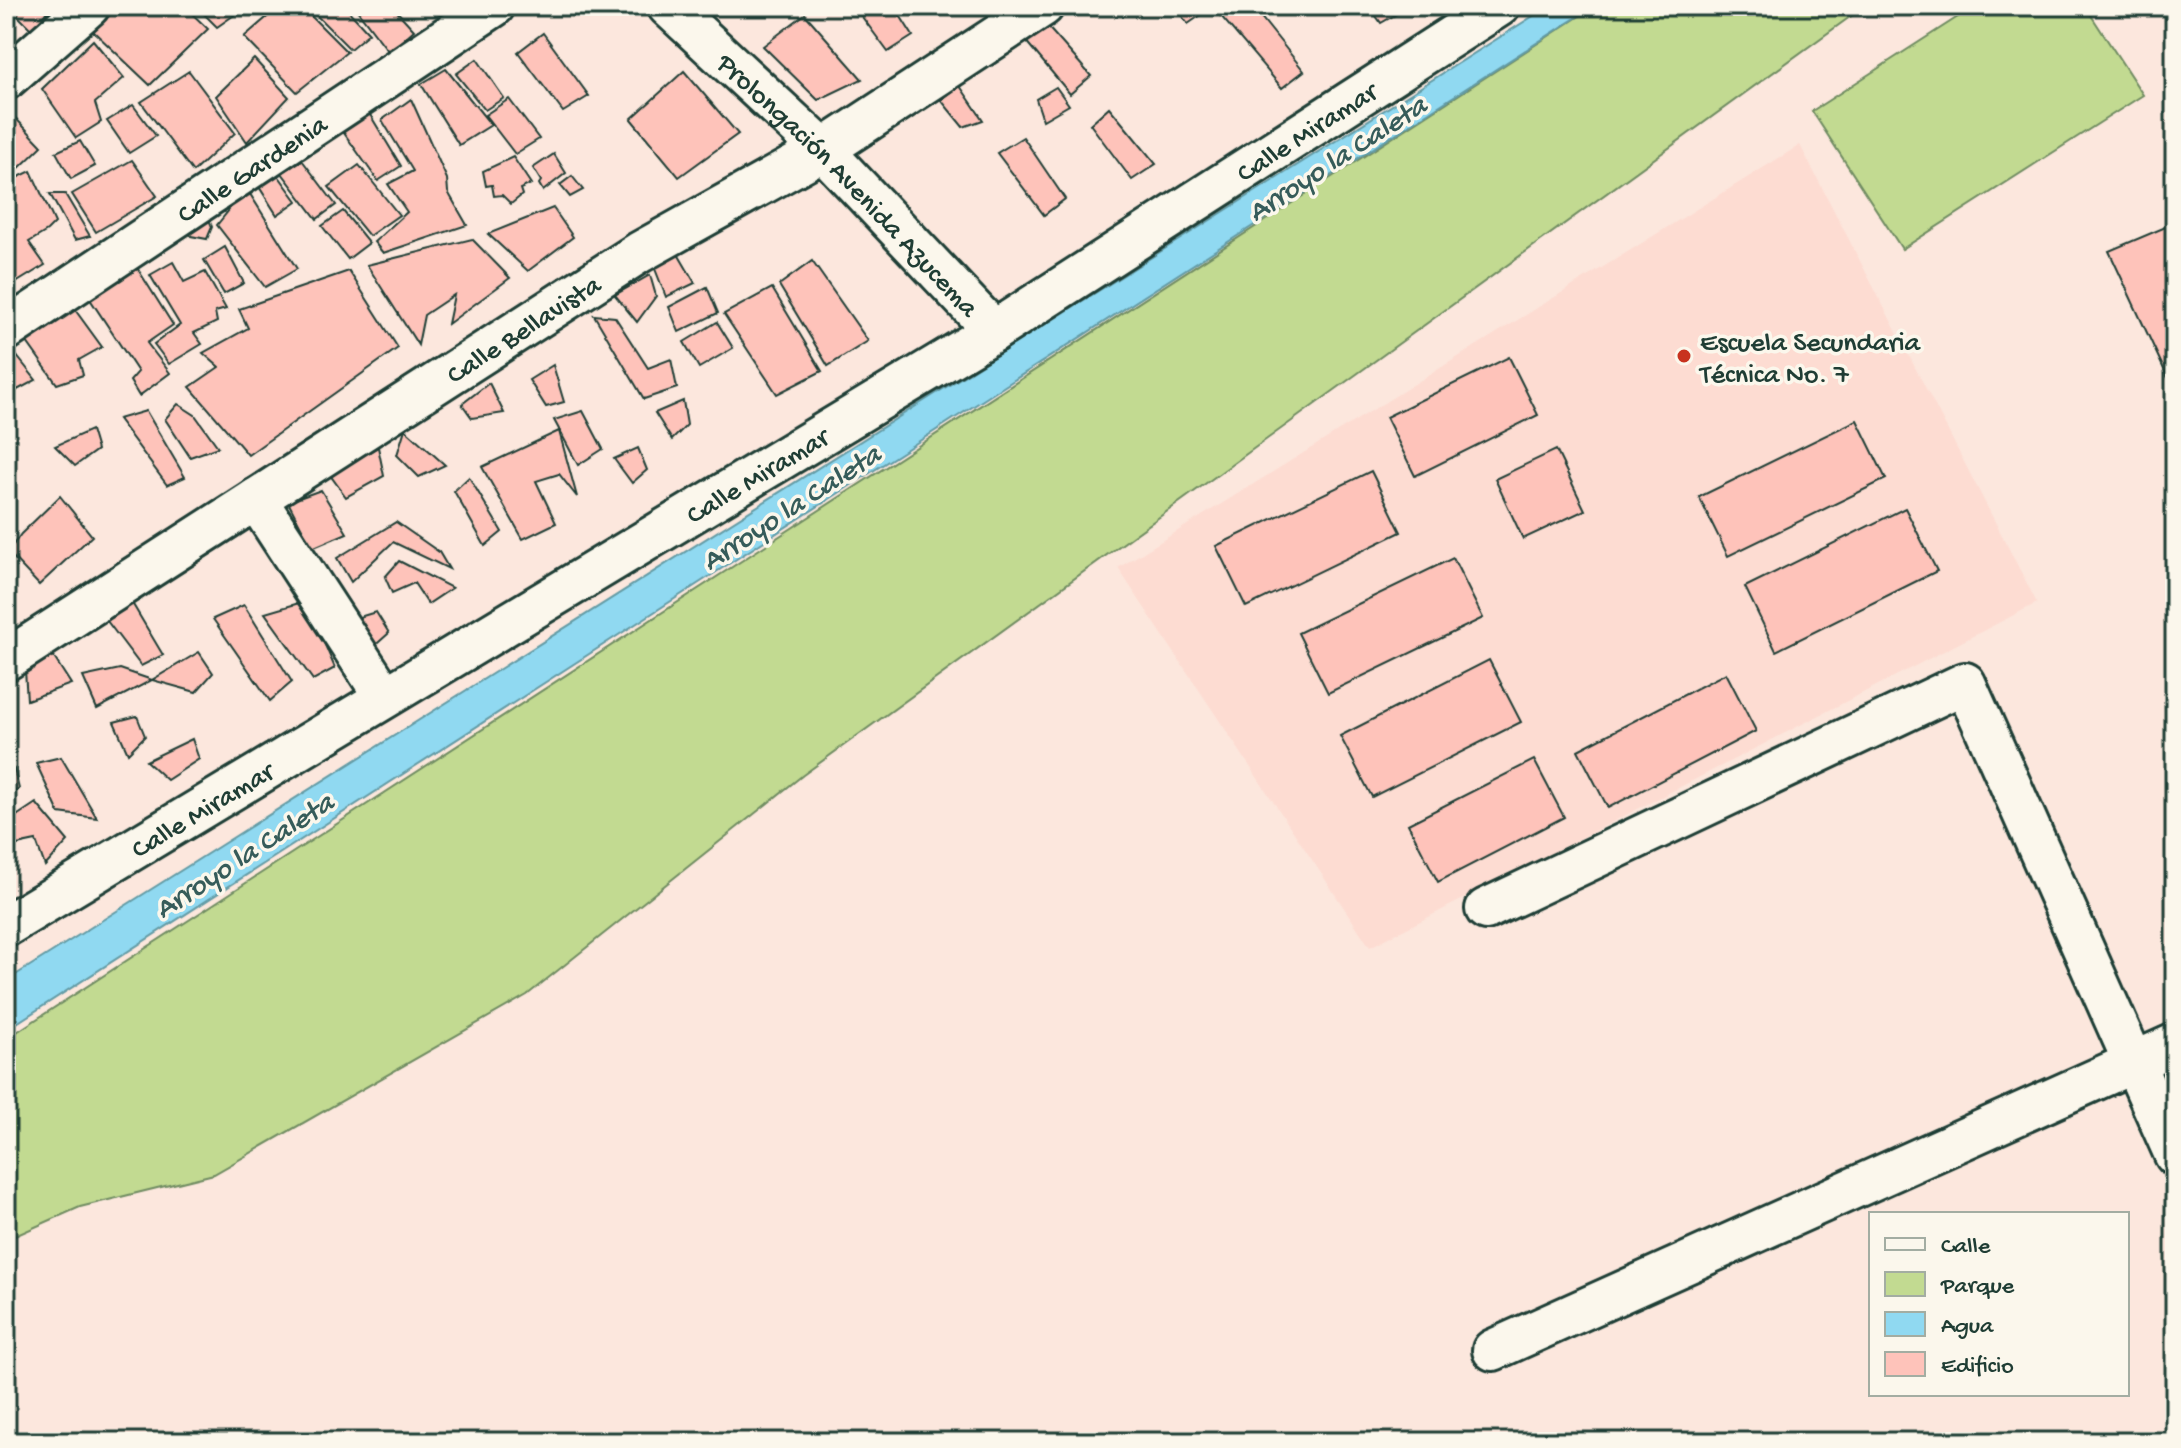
<svg xmlns="http://www.w3.org/2000/svg" width="2181" height="1448" viewBox="0 0 2181 1448" font-family="'Gochi Hand',sans-serif">
  <style>
    .built { fill: #fddcd2 }
    .green { fill: #c2da91; stroke: #708c62; stroke-width: 2 }
    .water { fill: #90d9f1; stroke: #639ba5; stroke-width: 2 }
    .building { fill: #fec3ba; stroke: #1f3d34; stroke-width: 2 }
    .lines { fill: none; stroke-linecap: round; stroke-linejoin: round }
    .minor-casing { stroke: #1f3d34; stroke-width: 46 }
    .minor { stroke: #fbf7ec; stroke-width: 40 }
    .poi-dot { fill: #c8321e; stroke: #fbf7ec; stroke-width: 3 }
    .labels { text-anchor: middle; stroke-width: 7; stroke-linejoin: round; paint-order: stroke }
    .street-label { font-size: 28px; fill: #1f3d34; stroke: #fbf7ec }
    .poi-label { font-size: 28px; fill: #1f3d34; stroke: #fbf7ec; text-anchor: start }
    .water-label { font-size: 30px; font-style: italic; fill: #365c5a; stroke: #fbf7ec }
  </style>
  <rect width="100%" height="100%" fill="#fce7dd"/>
  <filter id="ink" filterUnits="userSpaceOnUse"><feTurbulence type="fractalNoise" baseFrequency=".0125" numOctaves="2"/><feDisplacementMap in="SourceGraphic" scale="16" xChannelSelector="R" yChannelSelector="G"/><feConvolveMatrix kernelMatrix="1 2 1 2 8 2 1 2 1" color-interpolation-filters="sRGB"/></filter>
  <g filter="url(#ink)">
    <path class="built" d="M 1800,145 L 2037,603 L 1370,947 L 1118,568 Z"/>
    <g class="green">
      <path d="M 1595,6 L 1865,6 L 803,775 L 527,995 L 214,1174 L 80,1207 L 6,1240 L 6,1039 Z"/>
      <path d="M 1975,6 L 2085,6 L 2143,95 L 1902,249 L 1812,111 Z"/>
    </g>
    <path class="water" d="M 1549,6 L 1594,6 L 6,1030 L 6,981 Z"/>
    <g class="building">
      <path d="M 8,6 L 51,6 L 32,30 Z"/>
      <path d="M 119,6 L 184,6 L 208,29 L 150,85 L 93,31 Z"/>
      <path d="M 196,6 L 247,6 L 217,27 Z"/>
      <path d="M 280,6 L 301,6 L 347,52 L 297,92 L 244,37 Z"/>
      <path d="M 307,6 L 344,6 L 369,33 L 350,49 Z"/>
      <path d="M 354,6 L 392,6 L 414,30 L 389,52 Z"/>
      <path d="M 854,6 L 894,6 L 913,36 L 888,52 Z"/>
      <path d="M 1174,6 L 1214,6 L 1188,24 Z"/>
      <path d="M 1233,6 L 1252,6 L 1304,71 L 1282,88 L 1220,15 Z"/>
      <path d="M 1369,6 L 1406,6 L 1407,8 L 1381,23 Z"/>
      <path d="M 805,14 L 862,79 L 818,100 L 763,46 Z"/>
      <path d="M 1039,17 L 1091,76 L 1070,94 L 1020,34 Z"/>
      <path d="M 543,33 L 589,96 L 563,112 L 518,52 Z"/>
      <path d="M 93,40 L 124,78 L 95,103 L 101,122 L 76,138 L 42,89 Z"/>
      <path d="M 254,59 L 289,97 L 247,142 L 216,96 Z"/>
      <path d="M 477,59 L 504,98 L 485,110 L 456,74 Z"/>
      <path d="M 446,69 L 491,125 L 459,145 L 421,84 Z"/>
      <path d="M 189,71 L 235,133 L 193,172 L 141,102 Z"/>
      <path d="M 684,71 L 738,134 L 679,177 L 631,119 Z"/>
      <path d="M 960,86 L 983,120 L 963,127 L 941,100 Z"/>
      <path d="M 1056,87 L 1069,105 L 1043,120 L 1036,99 Z"/>
      <path d="M 411,99 L 447,179 L 448,192 L 467,225 L 383,253 L 374,242 L 407,212 L 388,184 L 413,171 L 382,120 Z"/>
      <path d="M 509,99 L 539,139 L 515,154 L 485,115 Z"/>
      <path d="M 133,105 L 156,136 L 129,153 L 107,121 Z"/>
      <path d="M 1109,107 L 1156,164 L 1132,180 L 1090,124 Z"/>
      <path d="M 6,108 L 42,146 L 15,172 L 6,161 Z"/>
      <path d="M 366,108 L 401,166 L 378,181 L 339,126 Z"/>
      <path d="M 1023,137 L 1065,199 L 1044,215 L 997,153 Z"/>
      <path d="M 80,141 L 95,166 L 71,179 L 56,152 Z"/>
      <path d="M 554,154 L 566,173 L 543,191 L 539,184 L 541,181 L 533,168 Z"/>
      <path d="M 513,157 L 531,184 L 520,189 L 522,195 L 511,204 L 502,195 L 494,196 L 492,185 L 486,186 L 483,171 Z"/>
      <path d="M 132,160 L 157,196 L 96,232 L 72,194 Z"/>
      <path d="M 302,160 L 336,205 L 317,219 L 282,173 Z"/>
      <path d="M 359,165 L 399,215 L 369,236 L 329,187 Z"/>
      <path d="M 31,171 L 55,223 L 47,231 L 29,242 L 45,265 L 6,289 L 6,183 Z"/>
      <path d="M 275,171 L 297,201 L 277,215 L 256,182 Z"/>
      <path d="M 572,176 L 583,190 L 570,197 L 560,185 Z"/>
      <path d="M 240,178 L 297,269 L 265,287 L 217,225 L 229,210 L 218,195 Z"/>
      <path d="M 50,194 L 65,194 L 90,236 L 75,240 Z"/>
      <path d="M 210,198 L 224,212 L 207,214 L 212,227 L 207,239 L 191,236 L 181,217 Z"/>
      <path d="M 553,208 L 573,237 L 528,271 L 488,234 Z"/>
      <path d="M 343,211 L 369,243 L 348,259 L 322,226 Z"/>
      <path d="M 2175,223 L 2175,393 L 2109,251 Z"/>
      <path d="M 472,239 L 510,278 L 448,324 L 454,295 L 424,315 L 418,345 L 367,265 Z"/>
      <path d="M 671,242 L 695,283 L 666,297 L 650,256 Z"/>
      <path d="M 225,247 L 244,283 L 224,294 L 204,260 Z"/>
      <path d="M 812,261 L 868,341 L 828,366 L 779,285 Z"/>
      <path d="M 173,262 L 184,282 L 205,272 L 226,309 L 215,312 L 217,322 L 194,333 L 202,344 L 169,364 L 154,344 L 180,325 L 150,275 Z"/>
      <path d="M 134,263 L 173,325 L 147,343 L 170,373 L 139,396 L 130,381 L 138,372 L 86,293 Z"/>
      <path d="M 349,271 L 398,348 L 248,455 L 190,387 L 219,367 L 203,353 L 248,328 L 239,309 Z"/>
      <path d="M 650,275 L 656,296 L 637,322 L 615,295 Z"/>
      <path d="M 707,287 L 718,313 L 679,332 L 669,307 Z"/>
      <path d="M 772,288 L 822,371 L 777,394 L 724,314 Z"/>
      <path d="M 65,296 L 102,347 L 79,360 L 83,375 L 57,384 L 17,328 Z"/>
      <path d="M 594,315 L 615,317 L 648,368 L 671,359 L 677,388 L 644,399 Z"/>
      <path d="M 717,322 L 733,348 L 699,368 L 684,342 Z"/>
      <path d="M 8,345 L 36,380 L 6,396 L 6,346 Z"/>
      <path d="M 1509,357 L 1538,415 L 1415,476 L 1386,417 Z"/>
      <path d="M 553,365 L 564,402 L 546,407 L 529,380 Z"/>
      <path d="M 489,383 L 504,413 L 472,418 L 462,404 Z"/>
      <path d="M 683,401 L 687,425 L 672,440 L 655,413 Z"/>
      <path d="M 178,404 L 195,415 L 218,447 L 190,457 L 165,419 Z"/>
      <path d="M 146,411 L 185,477 L 167,485 L 118,419 Z"/>
      <path d="M 583,411 L 603,449 L 578,465 L 554,420 Z"/>
      <path d="M 1857,420 L 1886,479 L 1728,556 L 1699,497 Z"/>
      <path d="M 405,429 L 445,465 L 419,477 L 397,455 Z"/>
      <path d="M 91,430 L 97,450 L 75,466 L 55,446 Z"/>
      <path d="M 559,431 L 577,497 L 559,474 L 536,481 L 556,523 L 523,539 L 482,467 Z"/>
      <path d="M 378,447 L 384,476 L 346,497 L 330,475 Z"/>
      <path d="M 638,448 L 647,470 L 632,483 L 614,459 Z"/>
      <path d="M 1556,450 L 1585,510 L 1523,539 L 1495,479 Z"/>
      <path d="M 1371,471 L 1401,532 L 1246,607 L 1216,546 Z"/>
      <path d="M 469,477 L 502,532 L 485,546 L 454,491 Z"/>
      <path d="M 321,490 L 347,533 L 312,548 L 288,502 Z"/>
      <path d="M 60,496 L 92,536 L 39,585 L 8,552 L 21,534 Z"/>
      <path d="M 1905,508 L 1937,571 L 1776,651 L 1745,587 Z"/>
      <path d="M 396,522 L 439,552 L 449,569 L 393,542 L 351,582 L 337,558 Z"/>
      <path d="M 1453,558 L 1483,618 L 1328,693 L 1298,633 Z"/>
      <path d="M 399,561 L 452,588 L 428,604 L 414,583 L 392,593 L 385,577 Z"/>
      <path d="M 306,601 L 335,668 L 313,680 L 265,613 Z"/>
      <path d="M 132,603 L 163,655 L 141,666 L 107,621 Z"/>
      <path d="M 244,605 L 292,682 L 270,701 L 213,619 Z"/>
      <path d="M 376,612 L 389,633 L 369,651 L 349,620 Z"/>
      <path d="M 199,652 L 213,673 L 196,692 L 152,680 Z"/>
      <path d="M 53,656 L 71,684 L 27,700 L 25,670 Z"/>
      <path d="M 1489,660 L 1521,722 L 1372,797 L 1340,736 Z"/>
      <path d="M 120,669 L 152,680 L 97,709 L 83,677 Z"/>
      <path d="M 1726,673 L 1756,731 L 1608,808 L 1578,750 Z"/>
      <path d="M 137,716 L 145,736 L 128,753 L 114,722 Z"/>
      <path d="M 192,739 L 199,759 L 167,780 L 146,761 Z"/>
      <path d="M 61,757 L 97,818 L 59,813 L 36,763 Z"/>
      <path d="M 1534,760 L 1564,817 L 1438,882 L 1408,824 Z"/>
      <path d="M 14,769 L 19,789 L 6,797 L 6,773 Z"/>
      <path d="M 36,803 L 68,841 L 45,866 L 36,841 L 12,846 L 6,835 L 6,823 Z"/>
    </g>
    <g class="lines">
      <g class="minor-casing">
        <g id="minor">
          <path id="s1" d="M 668,6 L 823,150 L 994,331"/>
          <path d="M 6,79 L 89,6"/>
          <path id="s2" d="M 6,330 L 494,6"/>
          <path d="M 256,499 L 385,697"/>
          <path id="s3" d="M 6,660 L 640,252 L 823,150 L 1043,6"/>
          <path d="M 1486,909 L 1965,683 L 2175,1155"/>
          <path id="s4" d="M 6,926 L 994,331 L 1499,6"/>
          <path d="M 1493,1350 L 2175,1044"/>
        </g>
      </g>
      <use href="#minor" class="minor"/>
    </g>
  </g>
  <circle class="poi-dot" cx="1684" cy="356" r="8"/>
  <g class="labels">
    <g class="street-label">
      <text dy="10" stroke="none"><textPath href="#s4" startOffset="1524">Calle Miramar</textPath></text>
      <text dy="10" stroke="none"><textPath href="#s2" startOffset="294">Calle Gardenia</textPath></text>
      <text dy="10" stroke="none"><textPath href="#s1" startOffset="254">Prolongación Avenida Azucema</textPath></text>
      <text dy="10" stroke="none"><textPath href="#s3" startOffset="614">Calle Bellavista</textPath></text>
      <text dy="10" stroke="none"><textPath href="#s4" startOffset="876">Calle Miramar</textPath></text>
      <text dy="10" stroke="none"><textPath href="#s4" startOffset="228">Calle Miramar</textPath></text>
    </g>
    <g class="poi-label">
      <text x="1700" y="350">Escuela Secundaria<tspan x="1700" dy="32">Técnica No. 7</tspan></text>
    </g>
    <g class="water-label">
      <text transform="translate(1336 157) rotate(-33)" y="10">Arroyo la Caleta</text>
      <text transform="translate(790 506) rotate(-33)" y="10">Arroyo la Caleta</text>
      <text transform="translate(243 854) rotate(-33)" y="10">Arroyo la Caleta</text>
    </g>
  </g>
  <rect width="2181" height="1448" fill="none" stroke="#fbf7ec" stroke-width="32"/>
  <rect x="16" y="16" width="2149" height="1416" fill="none" stroke="#1f3d34" stroke-width="3" filter="url(#ink)"/>
  <rect x="1869" y="1212" width="260" height="184" fill="#fbf7ec" stroke="#a3ada2" stroke-width="2"/>
  <rect x="1885" y="1238" width="40" height="12" fill="#fbf7ec" stroke="#a3ada2" stroke-width="2"/>
  <text x="1941" y="1252" font-size="24" fill="#1f3d34">Calle</text>
  <rect x="1885" y="1272" width="40" height="24" fill="#c2da91" stroke="#a3ada2" stroke-width="2"/>
  <text x="1941" y="1292" font-size="24" fill="#1f3d34">Parque</text>
  <rect x="1885" y="1312" width="40" height="24" fill="#90d9f1" stroke="#a3ada2" stroke-width="2"/>
  <text x="1941" y="1332" font-size="24" fill="#1f3d34">Agua</text>
  <rect x="1885" y="1352" width="40" height="24" fill="#fec3ba" stroke="#a3ada2" stroke-width="2"/>
  <text x="1941" y="1372" font-size="24" fill="#1f3d34">Edificio</text>
</svg>
